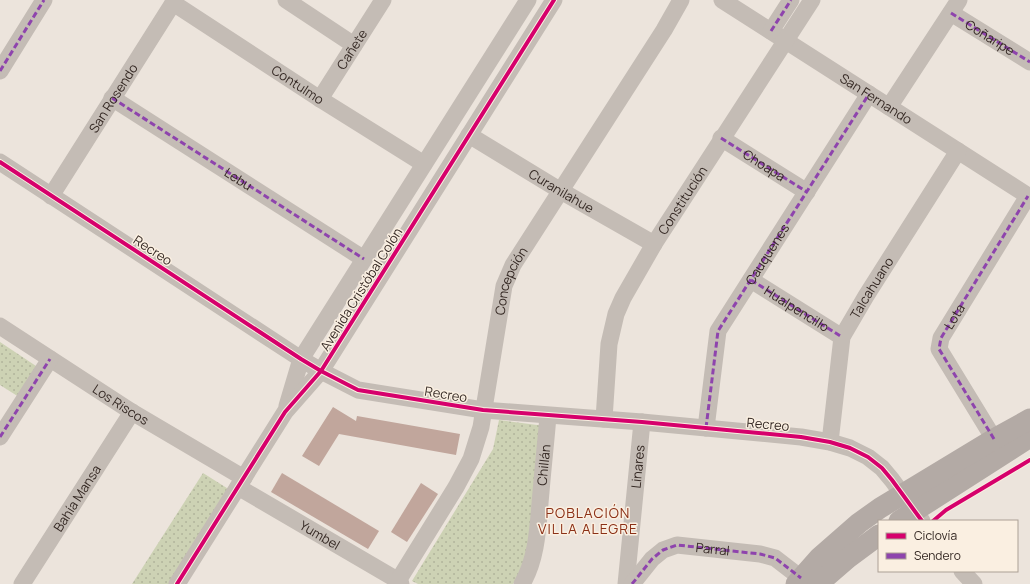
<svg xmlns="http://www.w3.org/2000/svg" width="1030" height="584" viewBox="0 0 1030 584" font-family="Manrope,sans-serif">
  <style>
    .grass { fill: url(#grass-dots) }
    .building { fill: #c1a69c }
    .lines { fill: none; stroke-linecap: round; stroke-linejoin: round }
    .minor { stroke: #c4bcb5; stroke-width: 17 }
    .major { stroke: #b3aaa5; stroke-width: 21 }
    .quiet { stroke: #8e44ad; stroke-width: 3; stroke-dasharray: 6 3; stroke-linecap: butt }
    .cycleway-casing { stroke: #faefe1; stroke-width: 6 }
    .cycleway { stroke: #d6006c; stroke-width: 4 }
    .labels { text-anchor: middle; stroke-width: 3; stroke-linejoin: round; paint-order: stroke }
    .street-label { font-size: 13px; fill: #352924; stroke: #faefe1 }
    .neighbourhood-label { font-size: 14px; letter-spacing: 1px; fill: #8b3016; stroke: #faefe1 }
  </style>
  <defs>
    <pattern id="grass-dots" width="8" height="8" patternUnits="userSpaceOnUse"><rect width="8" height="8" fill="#cdd2b4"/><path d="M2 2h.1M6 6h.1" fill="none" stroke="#b1b49b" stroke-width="1.8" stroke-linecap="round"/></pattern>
  </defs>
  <rect width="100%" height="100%" fill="#ece4dc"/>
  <g class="grass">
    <path d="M 0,342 L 39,368 L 19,397 L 0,385 Z"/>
    <path d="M 499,420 L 545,426 L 530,558 L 513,584 L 418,584 L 412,581 L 493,449 Z"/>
    <path d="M 203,473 L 230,490 L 171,584 L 132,584 Z"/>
  </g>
  <g class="building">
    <path d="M 333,407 L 356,421 L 357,416 L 460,434 L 456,455 L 339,434 L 319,466 L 302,456 Z"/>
    <path d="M 282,473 L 379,531 L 368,549 L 271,492 Z"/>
    <path d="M 421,483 L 438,494 L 407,542 L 391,532 Z"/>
  </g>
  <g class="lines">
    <g class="minor">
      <path d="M 286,0 L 354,45"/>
      <path id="s1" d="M 722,0 L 1030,197"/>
      <path id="s2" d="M 173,3 L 320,99 L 424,164"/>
      <path d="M 951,13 L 1030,62"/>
      <path d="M 771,31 L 791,0"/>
      <path d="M 0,71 L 44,0"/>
      <path d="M 112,98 L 364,259"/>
      <path id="s3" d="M 320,99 L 383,0"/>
      <path d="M 889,107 L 959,0"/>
      <path id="s4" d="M 469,135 L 561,191 L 654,244"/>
      <path id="s5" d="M 721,138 L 807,192"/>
      <path d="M 0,162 L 301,359 L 321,371 L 358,390 L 483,410 L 642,422 L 801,437 L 830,442 L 850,448 L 868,457 L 882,468 L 892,480 L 922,521"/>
      <path id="s6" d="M 51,196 L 175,0"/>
      <path id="s7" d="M 751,280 L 842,337"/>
      <path id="s8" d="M 0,326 L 132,412 L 244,478"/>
      <path d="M 287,406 L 301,359 L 528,0"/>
      <path id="s9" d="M 604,419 L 609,344 L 616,314 L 623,298 L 654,244 L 812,0"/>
      <path d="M 706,428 L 718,331 L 869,94"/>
      <path d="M 0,437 L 50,359"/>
      <path d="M 994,439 L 939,349 L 941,338 L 1028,196"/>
      <path id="s10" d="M 830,442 L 842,337 L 866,296 L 958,151"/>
      <path id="s11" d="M 238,487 L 399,581 L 401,584"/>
      <path d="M 962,571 L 974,584"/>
      <path id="s12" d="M 22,584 L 132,412"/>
      <path d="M 177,584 L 285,412 L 321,371 L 554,0"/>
      <path id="s13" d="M 396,584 L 456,487 L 471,459 L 481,427 L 504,286 L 513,265 L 664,30 L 681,0"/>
      <path id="s14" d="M 522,584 C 538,557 538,523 541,492 C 543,467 546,441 548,416"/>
      <path id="s15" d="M 626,584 L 642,422"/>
      <path d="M 632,584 L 652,559 L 663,550 L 677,545 L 760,554 L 775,558 L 801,578"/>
    </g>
    <g class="major">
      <path d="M 899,521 L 1030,437"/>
      <path d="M 796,584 L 819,558 L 859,523 L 880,508 L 994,439 L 1030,419"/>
      <path d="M 818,584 L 848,558 L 879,535"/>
    </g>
    <g class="quiet">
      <path id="s16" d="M 951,13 L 1030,62"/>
      <path d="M 771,31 L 791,0"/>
      <path d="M 0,71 L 44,0"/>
      <path id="s17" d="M 112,98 L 364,259"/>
      <path d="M 721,138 L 807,192"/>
      <path d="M 751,280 L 842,337"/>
      <path id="s18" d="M 706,428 L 718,331 L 869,94"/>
      <path d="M 0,437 L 50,359"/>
      <path id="s19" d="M 994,439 L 939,349 L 941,338 L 1028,196"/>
      <path id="s20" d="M 632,584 L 652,559 L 663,550 L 677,545 L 760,554 L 775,558 L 801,578"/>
    </g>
    <g class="cycleway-casing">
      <g id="cycleway">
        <path d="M 0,162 L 301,359 L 321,371 L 358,390 L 483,410 L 642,422 L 801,437 L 830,442 L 850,448 L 868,457 L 882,468 L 892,480 L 922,521"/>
        <path d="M 933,521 L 946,510 L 1030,460"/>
        <path d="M 177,584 L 285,412 L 321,371 L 554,0"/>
      </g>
    </g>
    <use href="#cycleway" class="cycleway"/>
  </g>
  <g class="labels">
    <g class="street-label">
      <text dy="5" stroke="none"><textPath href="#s16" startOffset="46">Coñaripe</textPath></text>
      <text dy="5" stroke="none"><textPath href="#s3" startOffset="59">Cañete</textPath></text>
      <text dy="5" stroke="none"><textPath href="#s2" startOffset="149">Contulmo</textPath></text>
      <text dy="5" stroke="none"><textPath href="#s6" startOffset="116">San Rosendo</textPath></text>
      <text dy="5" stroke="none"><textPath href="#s1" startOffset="183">San Fernando</textPath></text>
      <text dy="5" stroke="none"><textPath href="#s5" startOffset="51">Choapa</textPath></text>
      <text dy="5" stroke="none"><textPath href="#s17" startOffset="150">Lebu</textPath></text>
      <text dy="5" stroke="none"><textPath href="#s4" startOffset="108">Curanilahue</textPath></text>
      <text dy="5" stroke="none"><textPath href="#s9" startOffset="238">Constitución</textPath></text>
      <text transform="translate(153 250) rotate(33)" y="5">Recreo</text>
      <text dy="5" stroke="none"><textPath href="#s18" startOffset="189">Cauquenes</textPath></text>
      <text dy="5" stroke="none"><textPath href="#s13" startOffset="329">Concepción</textPath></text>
      <text dy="5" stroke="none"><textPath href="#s10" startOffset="163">Talcahuano</textPath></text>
      <text transform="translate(361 289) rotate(-58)" y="5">Avenida Cristóbal Colón</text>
      <text dy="5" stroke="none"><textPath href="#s7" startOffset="54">Hualpencillo</textPath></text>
      <text dy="5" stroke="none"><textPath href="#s19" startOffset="142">Lota</textPath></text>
      <text transform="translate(446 394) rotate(9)" y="5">Recreo</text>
      <text dy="5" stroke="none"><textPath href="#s8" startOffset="144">Los Riscos</textPath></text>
      <text transform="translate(768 424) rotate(5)" y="5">Recreo</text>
      <text dy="5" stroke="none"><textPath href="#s14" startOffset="122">Chillán</textPath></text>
      <text dy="5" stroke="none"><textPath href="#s15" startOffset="118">Linares</textPath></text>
      <text dy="5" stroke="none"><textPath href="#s12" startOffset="102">Bahía Mansa</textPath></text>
      <text dy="5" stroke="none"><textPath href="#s11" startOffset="95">Yumbel</textPath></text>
      <text dy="5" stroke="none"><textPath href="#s20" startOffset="97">Parral</textPath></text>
    </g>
    <g class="neighbourhood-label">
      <text x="588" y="518">POBLACIÓN<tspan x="588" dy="16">VILLA ALEGRE</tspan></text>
    </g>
  </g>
  <rect x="878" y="520" width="140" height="52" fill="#faefe1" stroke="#aba095"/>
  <rect x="886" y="533" width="20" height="6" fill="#d6006c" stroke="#aba095"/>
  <text x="914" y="540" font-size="12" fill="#352924">Ciclovía</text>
  <rect x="886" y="553" width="20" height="6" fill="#8e44ad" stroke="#aba095"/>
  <text x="914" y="560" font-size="12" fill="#352924">Sendero</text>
</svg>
